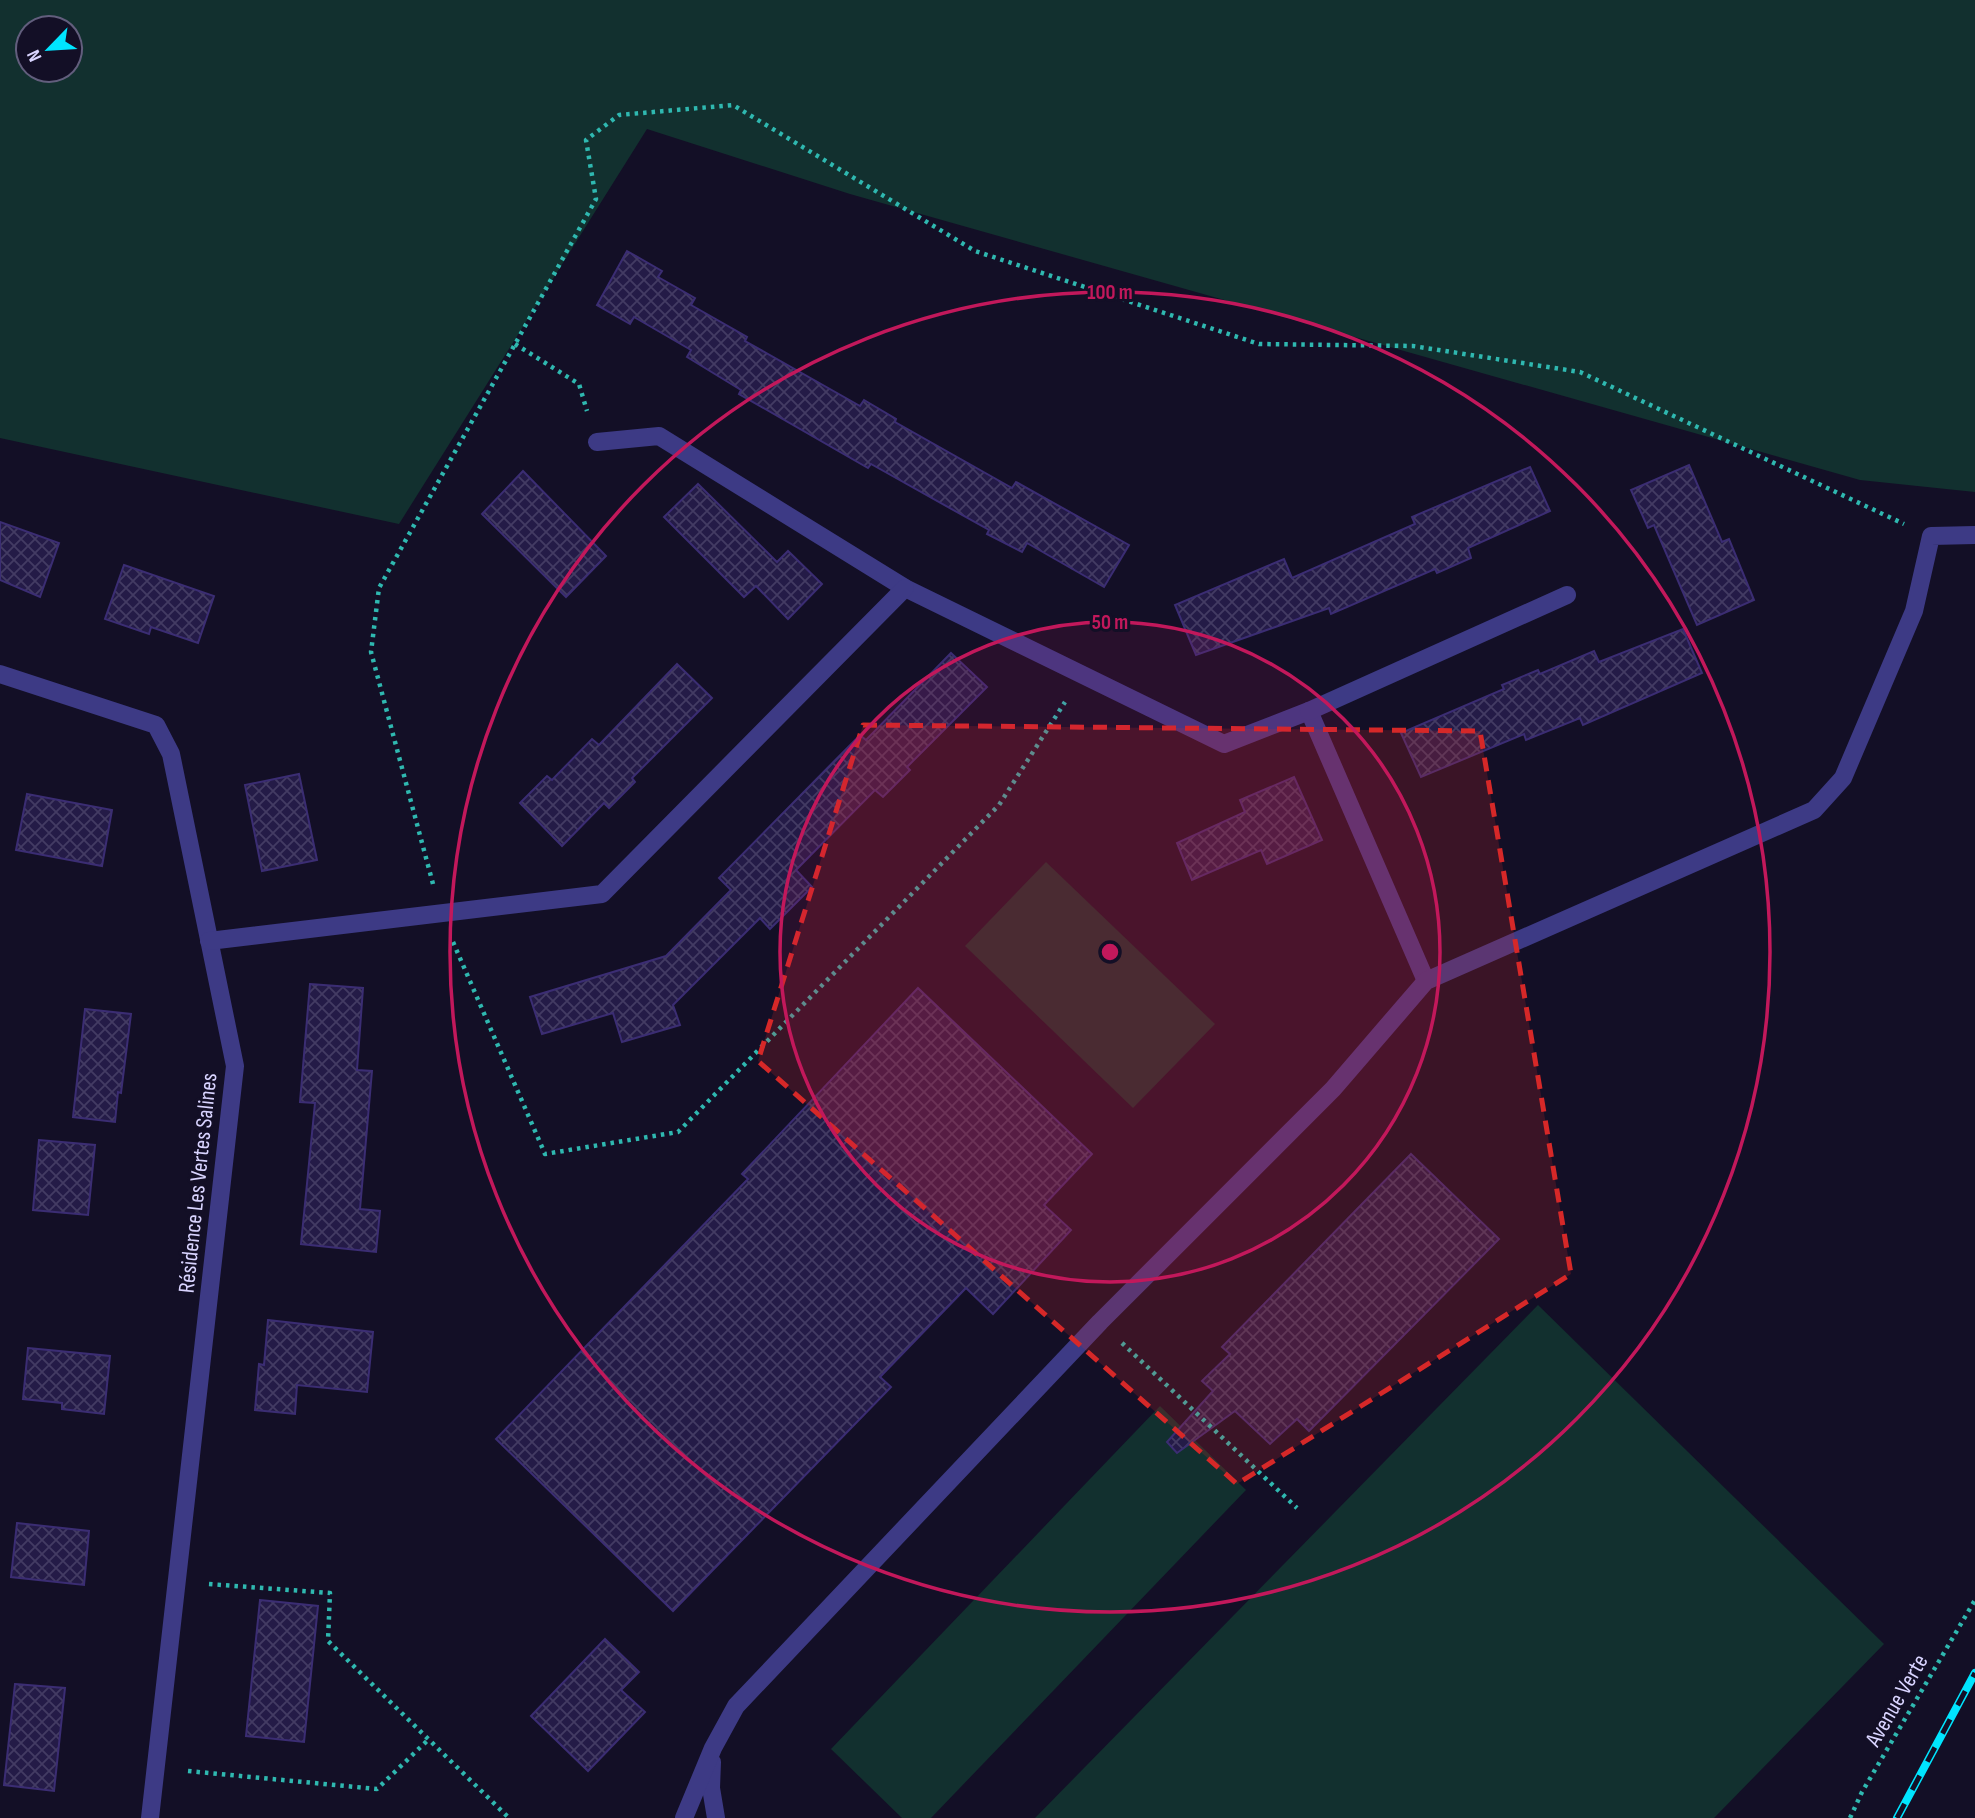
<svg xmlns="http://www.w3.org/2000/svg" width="1975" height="1818" viewBox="0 0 1975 1818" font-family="'Sofia Sans Condensed',sans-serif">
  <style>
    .grass { fill: #12302f; fill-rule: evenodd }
    .building { fill: url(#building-cross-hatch); stroke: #3b2d73; stroke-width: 2 }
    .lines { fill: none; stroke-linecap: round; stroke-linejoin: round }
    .path { stroke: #2fb8b0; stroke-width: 4.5; stroke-dasharray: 3.5 5; stroke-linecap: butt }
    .street { stroke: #3d3a85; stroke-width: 18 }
    .rail-casing { stroke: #00e5ff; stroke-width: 8 }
    .rail { stroke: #130f26; stroke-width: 5; stroke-dasharray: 16; stroke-linecap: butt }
    .marked { fill: #d62828; fill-opacity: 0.2; stroke: #d62828; stroke-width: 5; stroke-dasharray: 14 9; stroke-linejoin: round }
    .ring { fill: none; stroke: #c2185b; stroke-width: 3.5 }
    .labels { text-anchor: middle; stroke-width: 6; stroke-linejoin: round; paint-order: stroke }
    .street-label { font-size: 23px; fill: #d9d4ff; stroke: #130f26 }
    .centre { fill: #c2185b; stroke: #130f26; stroke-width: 3.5 }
    .ring-label { font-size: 21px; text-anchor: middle; font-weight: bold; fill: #c2185b; stroke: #130f26; stroke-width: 6; stroke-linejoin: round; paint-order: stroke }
  </style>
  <defs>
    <pattern id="building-cross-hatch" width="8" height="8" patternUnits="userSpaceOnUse" patternTransform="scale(1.75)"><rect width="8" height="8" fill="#241b47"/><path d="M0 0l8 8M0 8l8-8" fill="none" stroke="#433b63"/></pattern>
  </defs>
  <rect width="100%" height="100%" fill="#130f26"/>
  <g class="grass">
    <path d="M 0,0 L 1975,0 L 1975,492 L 1860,480 L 850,194 L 647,129 L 399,524 L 0,438 ZM 28,28 L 70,28 L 70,70 L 28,70 Z"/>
    <path d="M 1046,862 L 1215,1024 L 1133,1108 L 965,946 Z"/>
    <path d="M 1538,1305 L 1884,1644 L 1714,1818 L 1035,1818 Z"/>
    <path d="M 1160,1406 L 1246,1490 L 931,1818 L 902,1818 L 831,1749 Z"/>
  </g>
  <g class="building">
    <path d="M 627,251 L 662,271 L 658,277 L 695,298 L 691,305 L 747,337 L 745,341 L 860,406 L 864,400 L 896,419 L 895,422 L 1012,488 L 1016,482 L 1129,545 L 1104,587 L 1027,543 L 1022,552 L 987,534 L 989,530 L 871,464 L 868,468 L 739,394 L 741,390 L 687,357 L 691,350 L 634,317 L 630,324 L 597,305 Z"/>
    <path d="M 1689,465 L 1722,542 L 1729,539 L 1754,600 L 1697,625 L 1654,525 L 1648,528 L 1631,490 Z"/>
    <path d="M 1530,467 L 1550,511 L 1468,548 L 1471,558 L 1437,573 L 1435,569 L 1331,614 L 1329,608 L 1196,655 L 1175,605 L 1284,559 L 1292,578 L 1415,524 L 1412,517 Z"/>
    <path d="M 523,471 L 606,556 L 566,597 L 482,514 Z"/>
    <path d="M 698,484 L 777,562 L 788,551 L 822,584 L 788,619 L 756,586 L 744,597 L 664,517 Z"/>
    <path d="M 0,522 L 59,543 L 40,597 L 0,580 Z"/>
    <path d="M 124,565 L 214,596 L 198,643 L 151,627 L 149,634 L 105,619 Z"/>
    <path d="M 1683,629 L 1702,673 L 1583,725 L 1580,718 L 1526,740 L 1524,734 L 1421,777 L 1401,733 L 1504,689 L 1502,685 L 1538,670 L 1540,674 L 1594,651 L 1599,662 Z"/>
    <path d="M 951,653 L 987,687 L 907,767 L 910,770 L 883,797 L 875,790 L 796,870 L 812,887 L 770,929 L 760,918 L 673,1005 L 680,1025 L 622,1042 L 613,1013 L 542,1034 L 530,997 L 666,956 L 731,890 L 719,878 L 860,735 L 866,740 Z"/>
    <path d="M 677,664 L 712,698 L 632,778 L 635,782 L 609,808 L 604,803 L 562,846 L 520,803 L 547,776 L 552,780 L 592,739 L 599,745 Z"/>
    <path d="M 299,774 L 317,860 L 262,871 L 245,785 Z"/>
    <path d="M 1294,777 L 1322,840 L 1267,864 L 1261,850 L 1192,880 L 1177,843 L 1245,812 L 1240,800 Z"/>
    <path d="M 27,794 L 112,810 L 102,866 L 16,850 Z"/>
    <path d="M 310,984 L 363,988 L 357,1070 L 372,1071 L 360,1209 L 380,1211 L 376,1252 L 301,1244 L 315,1103 L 300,1102 Z"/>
    <path d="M 918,988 L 1092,1154 L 1044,1205 L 1071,1230 L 993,1314 L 966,1288 L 880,1377 L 891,1387 L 673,1611 L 496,1439 L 748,1179 L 742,1174 Z"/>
    <path d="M 85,1009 L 131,1014 L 121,1093 L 118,1092 L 115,1122 L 73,1117 Z"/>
    <path d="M 39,1140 L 95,1145 L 88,1215 L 33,1210 Z"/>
    <path d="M 1411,1154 L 1499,1239 L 1309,1431 L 1297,1419 L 1270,1444 L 1235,1411 L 1177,1453 L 1167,1442 L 1213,1391 L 1202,1381 L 1230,1354 L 1222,1347 Z"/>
    <path d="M 268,1320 L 373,1332 L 367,1392 L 297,1385 L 295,1414 L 255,1410 L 259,1364 L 264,1365 Z"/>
    <path d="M 28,1348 L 110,1356 L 104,1414 L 62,1409 L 62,1403 L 23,1399 Z"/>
    <path d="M 17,1523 L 89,1531 L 84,1585 L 11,1577 Z"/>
    <path d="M 260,1600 L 318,1606 L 304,1742 L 246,1736 Z"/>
    <path d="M 605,1639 L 639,1672 L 621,1690 L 645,1712 L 588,1771 L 531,1716 Z"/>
    <path d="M 15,1684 L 65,1688 L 54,1791 L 4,1785 Z"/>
  </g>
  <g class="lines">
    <g class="path">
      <path d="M 515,344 L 579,384 L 587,411"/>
      <path d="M 433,884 L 371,652 L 379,588 L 596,199 L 586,140 L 619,115 L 733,105 L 975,251 L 1259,344 L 1413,346 L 1580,372 L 1904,524"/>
      <path d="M 453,942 L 545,1154 L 678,1132 L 999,805 L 1065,702"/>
      <path d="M 1122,1343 L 1297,1508"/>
      <path d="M 209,1584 L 330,1593 L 328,1641 L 509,1818"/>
      <path d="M 188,1771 L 377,1789 L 429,1739"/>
      <path d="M 1850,1818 L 1862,1792 L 1975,1600"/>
    </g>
    <g class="street">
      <path d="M 597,442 L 659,436 L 905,588 L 1224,744 L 1309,711 L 1426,981"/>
      <path d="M 0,674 L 156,725 L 171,754 L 235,1066 L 150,1818"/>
      <path d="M 1309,711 L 1567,595"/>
      <path d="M 209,941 L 602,894 L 905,588"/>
      <path d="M 712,1762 L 711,1788 L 716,1818"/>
      <path d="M 684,1818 L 713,1748 L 736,1706 L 1100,1322 L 1333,1089 L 1426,981 L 1814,810 L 1843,778 L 1914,611 L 1931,536 L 1975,535"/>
    </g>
    <g class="rail-casing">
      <path id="rail" d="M 1897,1818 L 1975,1673"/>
    </g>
    <use href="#rail" class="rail"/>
  </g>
  <path class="marked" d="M 863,725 L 1480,731 L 1571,1274 L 1237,1484 L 758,1061 Z"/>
  <circle cx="1110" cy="952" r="330" fill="#c2185b" fill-opacity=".12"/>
  <g class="ring">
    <circle cx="1110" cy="952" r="330"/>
    <circle cx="1110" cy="952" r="660"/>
  </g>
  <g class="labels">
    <g class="street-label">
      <text transform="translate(197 1183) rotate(-84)" y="8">Résidence Les Vertes Salines</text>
      <text transform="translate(1896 1700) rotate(-60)" y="8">Avenue Verte</text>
    </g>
  </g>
  <circle cx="1110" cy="952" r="10" class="centre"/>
  <g class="ring-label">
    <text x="1110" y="299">100 m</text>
    <text x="1110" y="629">50 m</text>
  </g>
  <g transform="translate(49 49) rotate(245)"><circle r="33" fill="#130f26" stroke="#625e7d" stroke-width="2"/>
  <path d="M0-5L12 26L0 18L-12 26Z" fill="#00e5ff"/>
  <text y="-10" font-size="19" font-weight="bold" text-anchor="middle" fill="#d9d4ff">N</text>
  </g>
</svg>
